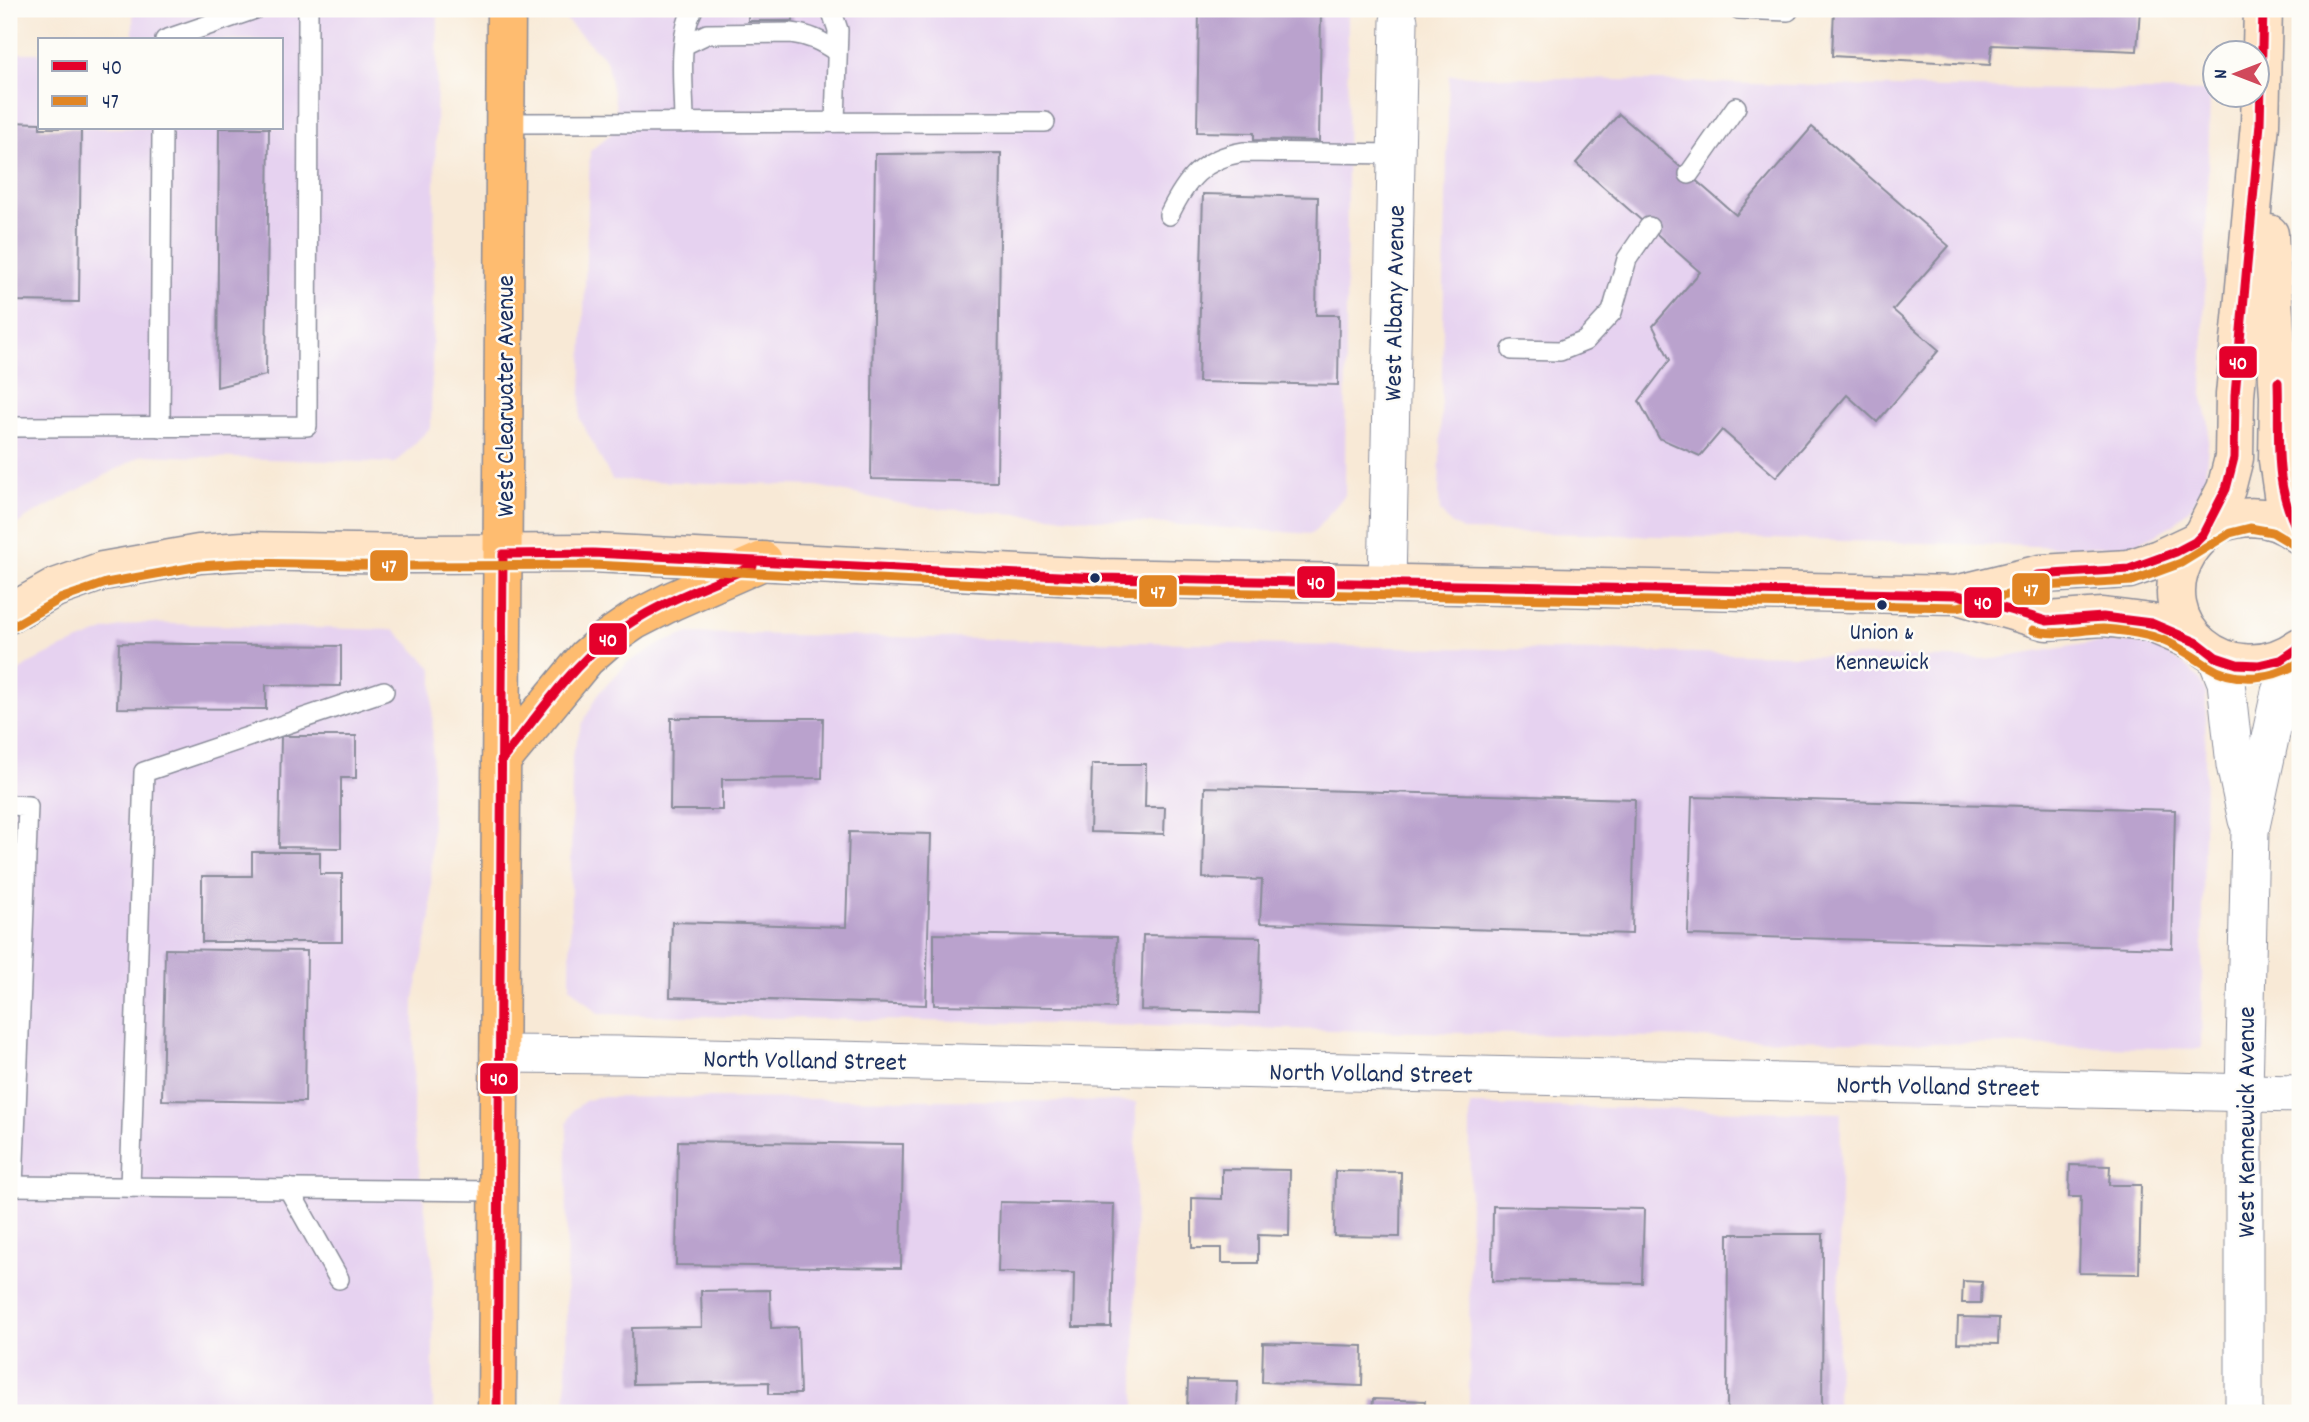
<svg xmlns="http://www.w3.org/2000/svg" width="2309" height="1422" viewBox="0 0 2309 1422" font-family="Dekko,sans-serif">
  <style>
    .built { fill: #e6d2f0 }
    .building { fill: #baa2cd }
    .lines { fill: none; stroke-linecap: round; stroke-linejoin: round }
    .lane-casing { stroke: #8a8c9a; stroke-width: 22 }
    .street-casing { stroke: #8a8c9a; stroke-width: 39 }
    .secondary-casing { stroke: #8a8c9a; stroke-width: 41 }
    .primary-casing { stroke: #8a8c9a; stroke-width: 41 }
    .lane { stroke: #fff; stroke-width: 19 }
    .street { stroke: #fff; stroke-width: 37 }
    .secondary { stroke: #ffe4c6; stroke-width: 38 }
    .primary { stroke: #febc70; stroke-width: 38 }
    .bus-1-casing { stroke: #fdfcf7; stroke-width: 14 }
    .bus-2-casing { stroke: #fdfcf7; stroke-width: 14 }
    .bus-1 { stroke: #e4002b; stroke-width: 9 }
    .bus-2 { stroke: #e18524; stroke-width: 9 }
    .bus-dot { fill: #1b2f5e; stroke: #fdfcf7; stroke-width: 2.5 }
    .labels { text-anchor: middle; stroke-width: 5; stroke-linejoin: round; paint-order: stroke }
    .bus-label { font-size: 24px; fill: #1b2f5e; stroke: #fdfcf7 }
    .street-label { font-size: 26px; fill: #1b2f5e; stroke: #fdfcf7 }
    .line-badge { stroke: #fdfcf7; stroke-width: 2.5 }
    .badge-label { font-size: 19px; text-anchor: middle; font-weight: bold; fill: #fff }
  </style>
  <rect width="100%" height="100%" fill="#fdfcf7"/>
  <filter id="ink" filterUnits="userSpaceOnUse"><feTurbulence type="fractalNoise" baseFrequency=".0143" numOctaves="2"/><feDisplacementMap in="SourceGraphic" scale="14" xChannelSelector="R" yChannelSelector="G"/><feConvolveMatrix kernelMatrix="1 2 1 2 8 2 1 2 1" color-interpolation-filters="sRGB"/></filter>
  <filter id="wash" filterUnits="userSpaceOnUse"><feTurbulence type="fractalNoise" baseFrequency=".00686" numOctaves="4" result="noise"/><feDisplacementMap in="SourceGraphic" scale="28" xChannelSelector="R" yChannelSelector="G"/><feGaussianBlur stdDeviation="1.57" result="paint"/><feColorMatrix in="noise" values="0 0 0 0 0 0 0 0 0 0 0 0 0 0 0 0 0 1.4 0 .05"/><feComposite in="paint" operator="in"/></filter>
  <g filter="url(#wash)">
    <rect width="100%" height="100%" fill="#f8e9d6"/>
    <g class="built">
      <path d="M 133,9 L 438,9 L 431,427 L 395,463 L 143,455 L 26,518 L 9,530 L 9,53 L 40,53 L 40,128 L 282,128 L 282,40 L 133,40 Z"/>
      <path d="M 563,9 L 1348,9 L 1345,495 L 1312,534 L 917,507 L 817,486 L 612,480 L 580,419 L 590,151 L 620,126 L 606,60 L 563,17 Z"/>
      <path d="M 1449,75 L 1828,86 L 2210,92 L 2202,394 L 2209,424 L 2208,445 L 2205,479 L 2194,503 L 2175,523 L 2153,536 L 2130,546 L 2073,547 L 1464,531 L 1449,522 L 1440,511 L 1439,496 Z"/>
      <path d="M 138,623 L 395,630 L 433,669 L 431,918 L 414,999 L 413,1126 L 433,1265 L 433,1413 L 9,1413 L 9,678 L 32,662 L 62,648 L 107,630 Z"/>
      <path d="M 689,633 L 1995,659 L 2090,643 L 2129,642 L 2154,646 L 2180,662 L 2199,678 L 2206,692 L 2201,1049 L 599,1014 L 570,987 L 572,756 L 582,724 L 599,693 L 627,663 L 662,643 Z"/>
      <path d="M 597,1097 L 1136,1102 L 1135,1413 L 566,1413 L 567,1123 L 573,1110 L 585,1101 Z"/>
      <path d="M 1470,1105 L 1841,1113 L 1837,1413 L 1469,1413 Z"/>
    </g>
    <g id="blocks">
      <g class="building">
        <rect x="748" y="9" width="45" height="12"/>
        <path d="M 1199,9 L 1321,9 L 1319,141 L 1254,140 L 1254,133 L 1197,132 Z"/>
        <path d="M 1834,9 L 2140,9 L 2137,51 L 1992,45 L 1990,65 L 1832,56 Z"/>
        <path d="M 1619,114 L 1736,215 L 1812,127 L 1949,246 L 1893,310 L 1939,350 L 1877,422 L 1847,395 L 1776,477 L 1722,430 L 1700,456 L 1659,438 L 1639,401 L 1670,360 L 1653,326 L 1700,272 L 1576,163 Z"/>
        <path d="M 9,122 L 40,123 L 40,128 L 81,128 L 79,302 L 9,301 Z"/>
        <path d="M 219,128 L 269,128 L 266,375 L 217,387 Z"/>
        <path d="M 1001,153 L 997,482 L 871,479 L 875,154 Z"/>
        <path d="M 1203,194 L 1318,197 L 1316,315 L 1339,315 L 1338,385 L 1198,382 Z"/>
        <path d="M 119,643 L 341,646 L 341,686 L 266,685 L 266,709 L 117,708 Z"/>
        <path d="M 671,718 L 823,718 L 822,778 L 722,779 L 722,810 L 670,810 Z"/>
        <path d="M 281,736 L 356,736 L 356,778 L 341,778 L 341,848 L 279,847 Z"/>
        <path d="M 1092,764 L 1146,764 L 1145,807 L 1165,807 L 1164,834 L 1090,832 Z"/>
        <path d="M 1205,787 L 1635,799 L 1632,934 L 1260,923 L 1262,880 L 1203,878 Z"/>
        <path d="M 1692,797 L 2175,810 L 2172,948 L 1688,935 Z"/>
        <path d="M 849,832 L 931,834 L 926,1005 L 670,997 L 672,922 L 846,927 Z"/>
        <path d="M 252,852 L 320,852 L 320,874 L 342,874 L 342,942 L 202,942 L 202,876 L 252,876 Z"/>
        <path d="M 934,934 L 1117,937 L 1115,1008 L 934,1005 Z"/>
        <path d="M 1143,935 L 1261,937 L 1259,1013 L 1141,1010 Z"/>
        <path d="M 165,949 L 307,951 L 305,1102 L 162,1100 Z"/>
        <path d="M 678,1141 L 903,1144 L 901,1268 L 676,1265 Z"/>
        <path d="M 2070,1165 L 2110,1166 L 2109,1185 L 2141,1185 L 2139,1274 L 2079,1273 L 2081,1197 L 2069,1197 Z"/>
        <path d="M 1222,1169 L 1290,1170 L 1289,1236 L 1258,1235 L 1258,1263 L 1222,1263 L 1222,1248 L 1192,1248 L 1192,1198 L 1222,1199 Z"/>
        <path d="M 1335,1171 L 1401,1172 L 1400,1237 L 1334,1236 Z"/>
        <path d="M 1000,1202 L 1114,1204 L 1111,1327 L 1073,1327 L 1074,1273 L 998,1272 Z"/>
        <path d="M 1493,1206 L 1644,1209 L 1642,1283 L 1492,1281 Z"/>
        <path d="M 1728,1234 L 1823,1234 L 1822,1413 L 1727,1413 Z"/>
        <path d="M 1963,1281 L 1982,1282 L 1981,1303 L 1962,1303 Z"/>
        <path d="M 770,1290 L 771,1328 L 798,1327 L 800,1394 L 769,1394 L 769,1382 L 633,1384 L 632,1328 L 702,1327 L 701,1291 Z"/>
        <path d="M 1958,1317 L 1999,1318 L 1998,1344 L 1957,1343 Z"/>
        <path d="M 1263,1343 L 1363,1346 L 1362,1386 L 1262,1382 Z"/>
        <path d="M 1188,1380 L 1238,1381 L 1237,1413 L 1187,1413 Z"/>
        <path d="M 1373,1399 L 1425,1401 L 1424,1413 L 1372,1413 Z"/>
      </g>
    </g>
  </g>
  <g filter="url(#ink)">
    <use href="#blocks" fill-opacity="0" stroke="#8a8c9a" stroke-width="2"/>
    <g class="lines">
      <g class="lane-casing">
        <g id="lane">
          <path d="M 831,9 L 838,30 L 835,122"/>
          <path d="M 1739,9 L 1788,11 L 1788,9"/>
          <path d="M 165,40 L 255,9"/>
          <path d="M 684,45 L 707,34 L 791,33 C 809,35 821,41 836,51"/>
          <path d="M 505,123 L 1045,122"/>
          <path d="M 684,123 C 684,89 677,38 693,9"/>
          <path d="M 1689,174 L 1736,107"/>
          <path d="M 1169,215 C 1186,180 1202,159 1243,152 L 1397,154"/>
          <path d="M 1512,350 L 1560,351 L 1585,341 L 1612,312 L 1627,259 L 1649,227"/>
          <path d="M 9,427 L 307,426 L 308,9"/>
          <path d="M 160,427 L 162,128"/>
          <path d="M 9,805 L 28,806 L 13,1186"/>
          <path d="M 9,1186 L 497,1191"/>
          <path d="M 130,1187 L 144,772 L 384,691"/>
          <path d="M 288,1188 L 339,1279"/>
        </g>
      </g>
      <g class="street-casing">
        <g id="street">
          <path d="M 1387,584 L 1399,21"/>
          <path d="M 2216,657 L 2226,682 L 2235,765 L 2247,820"/>
          <path d="M 499,1054 L 621,1055 L 2300,1094"/>
          <path d="M 2244,1413 L 2244,1092 L 2250,831 L 2280,692 L 2299,648"/>
        </g>
      </g>
      <g class="secondary-casing">
        <g id="secondary">
          <path d="M 2269,234 L 2279,396 L 2278,460 L 2284,501 L 2298,533"/>
          <path d="M 2203,534 L 2226,489 L 2234,458 L 2235,395 L 2260,124 L 2263,9"/>
          <path d="M 2300,535 C 2281,520 2259,514 2235,519 C 2215,522 2199,536 2188,552 C 2144,625 2230,697 2300,647"/>
          <path d="M 1960,594 L 2041,574 L 2129,569 L 2159,559 L 2195,542"/>
          <path d="M 9,614 L 55,588 L 103,571 L 199,554 L 244,551 L 409,554 L 593,553 L 1100,578 L 1958,595 L 2047,621 L 2103,617 L 2151,623 L 2198,643"/>
        </g>
      </g>
      <g class="primary-casing">
        <g id="primary">
          <path d="M 501,761 L 586,658 L 609,638 L 635,620 L 672,601 L 763,561"/>
          <path d="M 497,1413 L 506,9"/>
        </g>
      </g>
      <use href="#lane" class="lane"/>
      <use href="#street" class="street"/>
      <use href="#secondary" class="secondary"/>
      <use href="#primary" class="primary"/>
      <g class="bus-1-casing">
        <g id="bus-1">
          <path d="M 2278,382 C 2280,436 2272,486 2300,535"/>
          <path d="M 2037,575 L 2129,569 L 2176,552 L 2195,542 L 2203,534 L 2226,489 L 2234,458 L 2235,395 L 2260,124 L 2263,9"/>
          <path d="M 501,761 C 535,720 566,672 608,639 C 650,605 704,587 753,566"/>
          <path d="M 497,1413 L 503,554 L 593,553 L 1100,578 L 1958,595 L 2047,621 L 2103,617 L 2151,623 L 2198,643 L 2216,657 L 2237,664 L 2259,665 L 2281,660 L 2300,647"/>
        </g>
      </g>
      <g class="bus-2-casing">
        <g id="bus-2">
          <path d="M 15,625 L 60,599 L 106,583 L 200,566 L 244,563 L 409,566 L 593,565 L 1100,590 L 1958,607 L 2043,586 L 2132,581 L 2181,563 L 2230,533 L 2250,528 L 2272,532 L 2294,545"/>
          <path d="M 2033,630 C 2056,637 2080,629 2103,629 C 2117,630 2133,632 2146,635 C 2169,640 2189,654 2208,666 C 2236,684 2274,679 2300,662"/>
        </g>
      </g>
      <use href="#bus-1" class="bus-1"/>
      <use href="#bus-2" class="bus-2"/>
    </g>
  </g>
  <g class="bus-dot">
    <circle cx="1095" cy="578" r="6"/>
    <circle cx="1882" cy="605" r="6"/>
  </g>
  <g class="labels">
    <g class="bus-label">
      <text x="1882" y="639">Union &amp;<tspan x="1882" dy="30">Kennewick</tspan></text>
    </g>
    <g class="street-label">
      <text transform="translate(1393 303) rotate(-89)" y="9">West Albany Avenue</text>
      <text transform="translate(504 396) rotate(-90)" y="9">West Clearwater Avenue</text>
      <text transform="translate(805 1059) rotate(1)" y="9">North Volland Street</text>
      <text transform="translate(1371 1072) rotate(1)" y="9">North Volland Street</text>
      <text transform="translate(1938 1085) rotate(1)" y="9">North Volland Street</text>
      <text transform="translate(2245 1122) rotate(-90)" y="9">West Kennewick Avenue</text>
    </g>
  </g>
  <g class="line-badge">
    <rect x="2218" y="345" width="40" height="34" rx="7" fill="#e4002b"/>
    <rect x="369" y="549" width="40" height="33" rx="7" fill="#e18524"/>
    <rect x="1296" y="565" width="40" height="34" rx="7" fill="#e4002b"/>
    <rect x="2011" y="572" width="40" height="34" rx="7" fill="#e18524"/>
    <rect x="1138" y="574" width="40" height="34" rx="7" fill="#e18524"/>
    <rect x="1963" y="586" width="40" height="33" rx="7" fill="#e4002b"/>
    <rect x="588" y="622" width="40" height="34" rx="7" fill="#e4002b"/>
    <rect x="479" y="1062" width="40" height="33" rx="7" fill="#e4002b"/>
  </g>
  <g class="badge-label">
    <text x="2238" y="369">40</text>
    <text x="389" y="572">47</text>
    <text x="1316" y="589">40</text>
    <text x="2031" y="596">47</text>
    <text x="1158" y="598">47</text>
    <text x="1983" y="609">40</text>
    <text x="608" y="646">40</text>
    <text x="499" y="1085">40</text>
  </g>
  <rect width="2309" height="1422" fill="none" stroke="#fdfcf7" stroke-width="35"/>
  <rect x="38" y="38" width="245" height="91" fill="#fdfcf7" stroke="#a3aaba" stroke-width="2"/>
  <rect x="52" y="61" width="35" height="10" fill="#e4002b" stroke="#a3aaba" stroke-width="2"/>
  <text x="102" y="74" font-size="21" fill="#1b2f5e">40</text>
  <rect x="52" y="96" width="35" height="10" fill="#e18524" stroke="#a3aaba" stroke-width="2"/>
  <text x="102" y="108" font-size="21" fill="#1b2f5e">47</text>
  <g transform="translate(2236 74) rotate(270)"><circle r="33" fill="#fdfcf7" stroke="#a3aaba" stroke-width="2"/>
  <path d="M0-5L12 26L0 18L-12 26Z" fill="#d1495b"/>
  <text y="-10" font-size="19" font-weight="bold" text-anchor="middle" fill="#1b2f5e">N</text>
  </g>
</svg>
